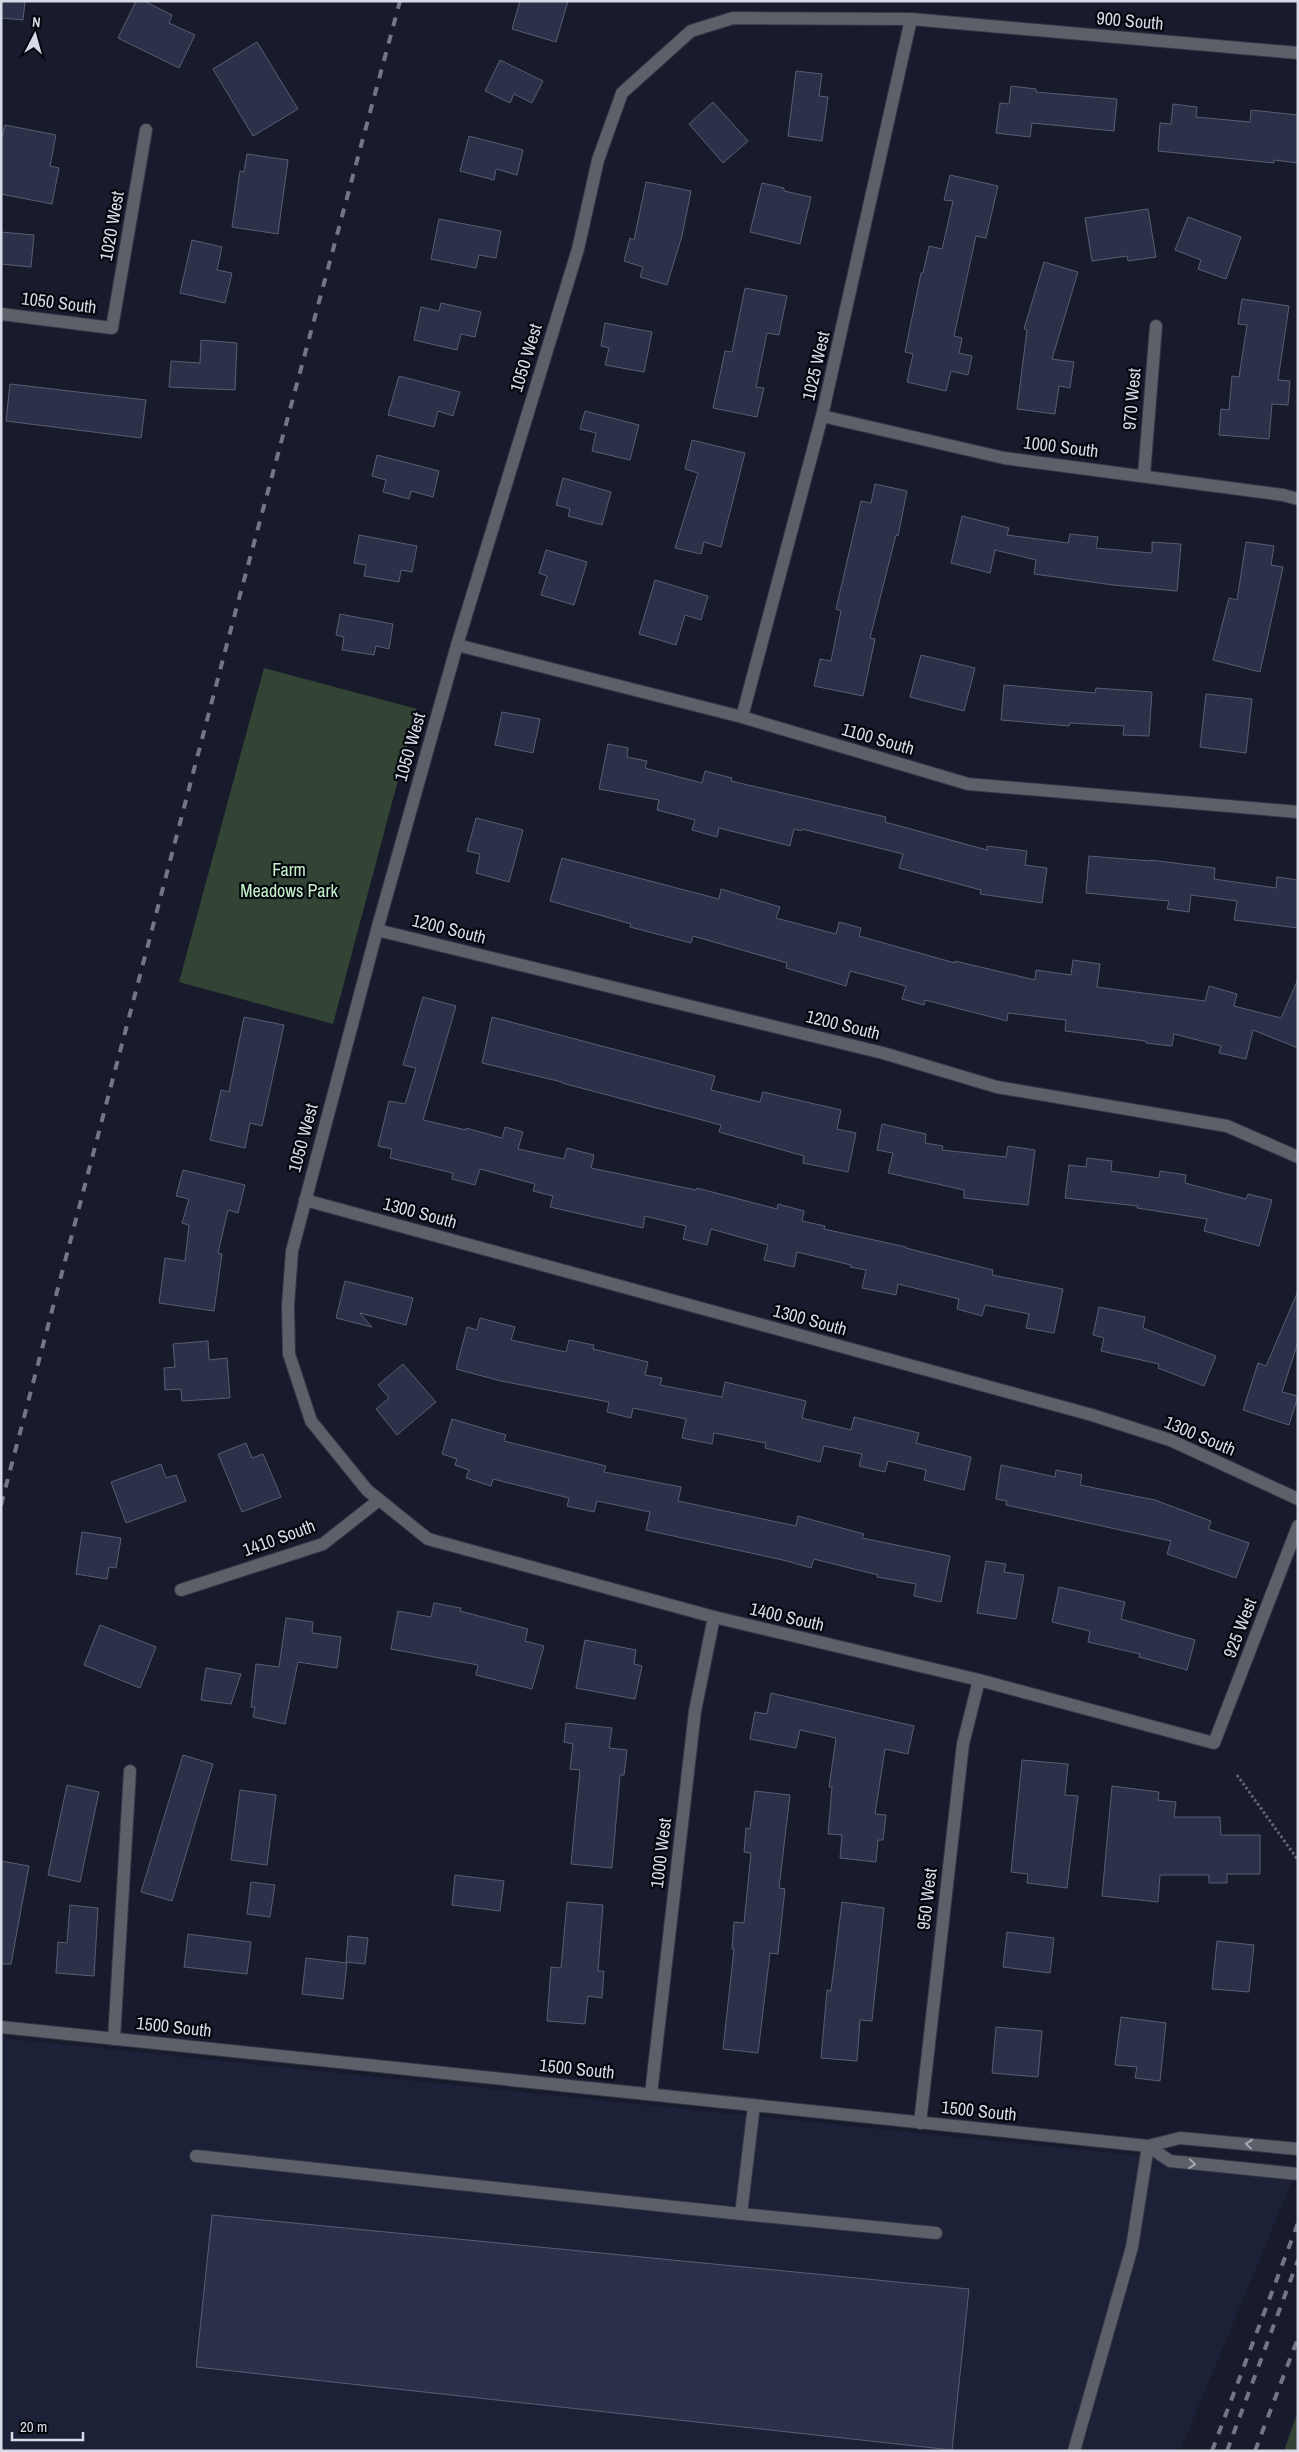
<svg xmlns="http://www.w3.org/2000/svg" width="1299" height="2452" viewBox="0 0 1299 2452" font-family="'Archivo Narrow',sans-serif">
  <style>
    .built { fill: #1c2138 }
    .green { fill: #334434 }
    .building { fill: #2c3149; stroke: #585e72 }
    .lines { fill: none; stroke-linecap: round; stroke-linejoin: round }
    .minor-casing { stroke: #323646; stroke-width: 14 }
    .path { stroke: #616574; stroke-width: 3; stroke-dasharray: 2.5 2.5; stroke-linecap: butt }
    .minor { stroke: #5d6069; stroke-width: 12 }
    .rail { stroke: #727685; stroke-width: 4; stroke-dasharray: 9 9; stroke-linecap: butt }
    .oneway { stroke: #a6a9b5 }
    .labels { text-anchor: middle; stroke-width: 4.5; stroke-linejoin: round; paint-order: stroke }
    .street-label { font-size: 18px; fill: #d7dae7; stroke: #05070e }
    .park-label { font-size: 18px; fill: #c5f2c9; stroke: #05070e }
  </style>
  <rect width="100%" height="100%" fill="#171b2c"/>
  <path class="built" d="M 1,2038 L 1296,2172 L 1180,2451 L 1,2451 Z"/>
  <g class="green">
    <path d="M 264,668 L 417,709 L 333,1024 L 179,982 Z"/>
    <path d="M 1298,2411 L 1298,2451 L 1284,2451 Z"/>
  </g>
  <g class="building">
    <path d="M 1,1 L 25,1 L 23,20 L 1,18 Z"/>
    <path d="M 136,1 L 144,1 L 172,15 L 169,23 L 195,35 L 179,68 L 118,38 Z"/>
    <path d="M 520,1 L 568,1 L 556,42 L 512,29 Z"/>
    <path d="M 257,42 L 298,109 L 253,136 L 213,69 Z"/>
    <path d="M 500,60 L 543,81 L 532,103 L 514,94 L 510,103 L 485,91 Z"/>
    <path d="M 796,71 L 822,74 L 819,96 L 828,97 L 822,141 L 788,136 Z"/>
    <path d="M 1011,86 L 1036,89 L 1036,92 L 1117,99 L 1114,131 L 1032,123 L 1030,137 L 996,133 L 1000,103 L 1009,104 Z"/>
    <path d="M 713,102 L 748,141 L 723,163 L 689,124 Z"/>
    <path d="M 1173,104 L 1197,107 L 1196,117 L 1250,122 L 1251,110 L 1298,115 L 1298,163 L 1274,160 L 1274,163 L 1158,151 L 1160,123 L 1171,124 Z"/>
    <path d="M 5,125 L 56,135 L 50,166 L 59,168 L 52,204 L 1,194 L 1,141 Z"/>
    <path d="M 469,136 L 523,150 L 517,175 L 496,169 L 494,180 L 460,171 Z"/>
    <path d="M 247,154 L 288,160 L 278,234 L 232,227 L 240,171 L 244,172 Z"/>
    <path d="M 950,175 L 998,186 L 986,238 L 976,236 L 954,336 L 962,338 L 959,353 L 972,356 L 968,375 L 951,371 L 946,391 L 907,382 L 913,354 L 905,352 L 921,273 L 923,273 L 929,246 L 942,249 L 953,201 L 944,200 Z"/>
    <path d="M 646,182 L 691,191 L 682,236 L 667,285 L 640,277 L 643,267 L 624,261 L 630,238 L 634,240 Z"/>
    <path d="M 762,183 L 784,188 L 784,191 L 811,197 L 800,244 L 750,232 Z"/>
    <path d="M 1148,209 L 1156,257 L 1128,261 L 1127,256 L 1092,261 L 1085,218 Z"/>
    <path d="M 1188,217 L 1241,237 L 1226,279 L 1198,269 L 1201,260 L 1175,250 Z"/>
    <path d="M 439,219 L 501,231 L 496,258 L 479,255 L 476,268 L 431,259 Z"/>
    <path d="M 1,232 L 34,235 L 31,267 L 1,264 Z"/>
    <path d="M 192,240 L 222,247 L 217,270 L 232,273 L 225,303 L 180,293 Z"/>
    <path d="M 1044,262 L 1078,272 L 1052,359 L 1074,362 L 1070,388 L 1059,386 L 1055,414 L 1017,409 L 1027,330 L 1024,329 Z"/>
    <path d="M 745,288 L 787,296 L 779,335 L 767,333 L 756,387 L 764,388 L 757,417 L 713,408 L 725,351 L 732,352 Z"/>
    <path d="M 1242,299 L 1289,306 L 1278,380 L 1290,381 L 1288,405 L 1272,404 L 1269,439 L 1219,435 L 1221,409 L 1229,410 L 1232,376 L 1239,377 L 1247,325 L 1238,324 Z"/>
    <path d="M 441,303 L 481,312 L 475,337 L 461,334 L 457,350 L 414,340 L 421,307 L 439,311 Z"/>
    <path d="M 605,323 L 652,332 L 644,372 L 605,365 L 609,348 L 601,346 Z"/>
    <path d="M 201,340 L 237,343 L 235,390 L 169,387 L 171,361 L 200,363 Z"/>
    <path d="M 399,376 L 460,392 L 453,416 L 438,411 L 434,427 L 388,415 Z"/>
    <path d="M 10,384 L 146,400 L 141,438 L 6,421 Z"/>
    <path d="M 585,411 L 639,425 L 630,460 L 592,451 L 596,433 L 580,429 Z"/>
    <path d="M 692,440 L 745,453 L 721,547 L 704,542 L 701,554 L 675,548 L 698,473 L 685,469 Z"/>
    <path d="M 377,455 L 439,471 L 433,497 L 411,491 L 409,499 L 383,492 L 386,480 L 372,476 Z"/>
    <path d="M 563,478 L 611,492 L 602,525 L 568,516 L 570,509 L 556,505 Z"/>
    <path d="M 875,484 L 907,491 L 898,536 L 896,535 L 870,638 L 875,639 L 863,696 L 814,686 L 820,659 L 831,661 L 841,611 L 836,609 L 861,501 L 871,503 Z"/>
    <path d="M 962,516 L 1009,528 L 1007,535 L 1068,543 L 1070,534 L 1098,537 L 1096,548 L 1152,553 L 1152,542 L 1181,544 L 1177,591 L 1113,585 L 1034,574 L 1036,560 L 995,550 L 990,573 L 951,563 Z"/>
    <path d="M 359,535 L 417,546 L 412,572 L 401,570 L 399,582 L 364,576 L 366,565 L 354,563 Z"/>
    <path d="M 1246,542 L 1274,546 L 1271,565 L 1283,567 L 1260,672 L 1213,660 L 1229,598 L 1237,600 Z"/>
    <path d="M 546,550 L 587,562 L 574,605 L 541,595 L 547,576 L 539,573 Z"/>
    <path d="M 655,580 L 708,596 L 701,620 L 685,615 L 676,645 L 639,634 Z"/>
    <path d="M 340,614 L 393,624 L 389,649 L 376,646 L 374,655 L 342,650 L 344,637 L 336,635 Z"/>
    <path d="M 921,655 L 975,668 L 964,711 L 910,697 Z"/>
    <path d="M 1004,685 L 1095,693 L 1096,688 L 1152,692 L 1149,736 L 1123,735 L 1124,726 L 1070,723 L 1069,726 L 1001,720 Z"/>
    <path d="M 1206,694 L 1252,699 L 1246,753 L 1200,747 Z"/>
    <path d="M 502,712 L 540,719 L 533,753 L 495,745 Z"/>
    <path d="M 608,744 L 628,748 L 627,757 L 647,761 L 645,768 L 702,783 L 705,771 L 732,778 L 731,781 L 886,817 L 885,822 L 987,850 L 987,846 L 1027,851 L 1025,865 L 1047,868 L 1042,903 L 980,894 L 981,890 L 899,868 L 903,854 L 802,829 L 801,831 L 794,829 L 790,846 L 719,828 L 717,837 L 692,830 L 695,820 L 657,810 L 659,800 L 599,789 Z"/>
    <path d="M 476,818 L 523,830 L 509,882 L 476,873 L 480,854 L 467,851 Z"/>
    <path d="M 1089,856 L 1150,861 L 1150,860 L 1215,868 L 1214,879 L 1276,888 L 1277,877 L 1298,880 L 1298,928 L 1234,920 L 1237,901 L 1191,895 L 1189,912 L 1167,909 L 1169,901 L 1086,893 Z"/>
    <path d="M 562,858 L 719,899 L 721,889 L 780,907 L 776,918 L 836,934 L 839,922 L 861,928 L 859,936 L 955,963 L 955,961 L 1035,980 L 1036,970 L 1071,975 L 1073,960 L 1100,964 L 1097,987 L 1205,1001 L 1209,986 L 1237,994 L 1234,1006 L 1281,1018 L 1298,979 L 1298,1048 L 1253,1030 L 1246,1059 L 1219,1053 L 1221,1046 L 1174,1034 L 1172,1046 L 1146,1043 L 1146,1041 L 1065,1031 L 1066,1020 L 1008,1013 L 1007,1021 L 925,1000 L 924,1005 L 902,999 L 906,986 L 850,971 L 846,986 L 786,968 L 787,963 L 693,936 L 691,943 L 630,927 L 631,924 L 550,901 Z"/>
    <path d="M 423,997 L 456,1006 L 423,1120 L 466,1130 L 466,1128 L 502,1138 L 505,1127 L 523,1132 L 518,1149 L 564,1159 L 567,1148 L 594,1155 L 591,1168 L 696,1190 L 697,1188 L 777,1209 L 778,1204 L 804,1211 L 802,1221 L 825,1226 L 824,1229 L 906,1247 L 906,1248 L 993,1270 L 992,1275 L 1063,1289 L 1054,1333 L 1026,1328 L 1029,1314 L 985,1305 L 982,1316 L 957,1309 L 959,1299 L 898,1284 L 896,1295 L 862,1288 L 866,1270 L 850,1267 L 851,1265 L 797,1252 L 794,1267 L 764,1260 L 768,1245 L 711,1229 L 707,1245 L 683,1239 L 686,1226 L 645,1216 L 643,1228 L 576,1213 L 550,1207 L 553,1196 L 533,1191 L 535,1184 L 480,1169 L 475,1185 L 452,1179 L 453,1173 L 390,1158 L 392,1149 L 378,1146 L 389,1101 L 405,1104 L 416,1068 L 403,1065 Z"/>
    <path d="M 244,1017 L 284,1025 L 262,1126 L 250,1123 L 245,1148 L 210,1140 L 221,1090 L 229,1092 Z"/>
    <path d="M 492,1017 L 715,1076 L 711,1090 L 760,1102 L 763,1092 L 841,1110 L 837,1129 L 856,1133 L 848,1172 L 803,1163 L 804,1156 L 719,1132 L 721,1125 L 562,1083 L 562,1082 L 482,1063 Z"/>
    <path d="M 882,1124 L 926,1134 L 925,1143 L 943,1146 L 942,1150 L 1006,1157 L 1008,1146 L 1035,1150 L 1028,1205 L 964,1198 L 964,1190 L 888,1173 L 893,1153 L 877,1150 Z"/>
    <path d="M 1087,1158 L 1112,1161 L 1111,1171 L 1159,1178 L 1160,1171 L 1186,1175 L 1185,1183 L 1246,1199 L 1248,1194 L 1272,1200 L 1259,1246 L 1204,1231 L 1207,1219 L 1137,1208 L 1138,1206 L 1065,1198 L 1069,1165 L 1086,1167 Z"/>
    <path d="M 183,1170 L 245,1185 L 238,1213 L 228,1210 L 218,1253 L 222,1254 L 214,1311 L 159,1303 L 165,1258 L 185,1261 L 189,1225 L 182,1223 L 189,1199 L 176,1196 Z"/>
    <path d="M 345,1281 L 413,1298 L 406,1325 L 360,1313 L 372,1327 L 336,1318 Z"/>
    <path d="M 1298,1291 L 1298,1342 L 1282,1392 L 1298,1396 L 1289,1425 L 1243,1410 L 1258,1363 L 1266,1366 Z"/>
    <path d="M 1099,1307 L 1145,1317 L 1143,1328 L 1216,1356 L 1204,1386 L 1158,1368 L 1159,1364 L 1101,1351 L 1104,1338 L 1093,1335 Z"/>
    <path d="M 480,1318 L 515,1327 L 511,1340 L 566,1352 L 569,1340 L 594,1345 L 593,1349 L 648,1362 L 645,1375 L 662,1378 L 660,1385 L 722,1397 L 725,1382 L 806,1401 L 802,1418 L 851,1430 L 854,1417 L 919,1433 L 916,1443 L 971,1457 L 964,1490 L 924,1480 L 926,1470 L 888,1461 L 885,1472 L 859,1466 L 862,1454 L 824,1446 L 820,1462 L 765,1448 L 766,1443 L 714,1433 L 712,1444 L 682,1438 L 686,1419 L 633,1408 L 631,1418 L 607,1412 L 609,1402 L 501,1381 L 456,1369 L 467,1327 L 477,1330 Z"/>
    <path d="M 208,1341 L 209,1360 L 227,1358 L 230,1398 L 182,1401 L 181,1389 L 165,1390 L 164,1368 L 175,1367 L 173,1344 Z"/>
    <path d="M 403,1364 L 436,1402 L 397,1435 L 376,1409 L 389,1398 L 378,1385 Z"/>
    <path d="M 452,1419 L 506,1435 L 504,1441 L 606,1466 L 604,1472 L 681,1487 L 678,1501 L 796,1526 L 798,1516 L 864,1534 L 862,1538 L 950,1556 L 941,1602 L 914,1596 L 916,1584 L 877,1577 L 878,1575 L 814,1559 L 811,1568 L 787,1561 L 646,1530 L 650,1512 L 597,1501 L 594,1512 L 567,1506 L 569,1498 L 493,1479 L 491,1486 L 466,1478 L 469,1470 L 455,1465 L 457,1459 L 442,1454 Z"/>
    <path d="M 246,1443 L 252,1458 L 263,1454 L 281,1497 L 242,1512 L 218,1454 Z"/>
    <path d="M 161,1464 L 166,1478 L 176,1475 L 186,1501 L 126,1523 L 111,1482 Z"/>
    <path d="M 1001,1465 L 1055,1477 L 1056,1470 L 1082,1475 L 1080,1485 L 1155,1500 L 1211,1521 L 1208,1529 L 1249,1543 L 1236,1578 L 1167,1554 L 1171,1541 L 1006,1505 L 1007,1501 L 996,1499 Z"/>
    <path d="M 82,1532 L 121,1538 L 116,1568 L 109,1567 L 107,1579 L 76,1574 Z"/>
    <path d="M 986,1561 L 1006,1564 L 1004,1572 L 1024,1575 L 1016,1619 L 977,1613 Z"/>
    <path d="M 1059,1587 L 1125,1602 L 1121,1619 L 1195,1640 L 1187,1670 L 1139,1657 L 1140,1654 L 1088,1642 L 1090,1631 L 1052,1622 Z"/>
    <path d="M 434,1603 L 461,1608 L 460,1611 L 528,1629 L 525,1641 L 544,1646 L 532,1689 L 476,1675 L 478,1665 L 391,1649 L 398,1611 L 431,1617 Z"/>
    <path d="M 286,1618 L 313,1622 L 312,1633 L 341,1637 L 337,1668 L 298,1662 L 285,1724 L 253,1717 L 255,1707 L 251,1707 L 256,1664 L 279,1667 Z"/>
    <path d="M 100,1625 L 156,1647 L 140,1688 L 84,1665 Z"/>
    <path d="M 585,1640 L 636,1650 L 634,1664 L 642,1666 L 635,1699 L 576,1688 Z"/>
    <path d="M 206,1668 L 241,1674 L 231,1704 L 201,1700 Z"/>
    <path d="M 771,1693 L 914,1726 L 908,1754 L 885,1749 L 875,1814 L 886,1815 L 883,1840 L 878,1840 L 876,1862 L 840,1858 L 842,1835 L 828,1834 L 832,1787 L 829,1787 L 836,1738 L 800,1730 L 796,1748 L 750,1739 L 755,1712 L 767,1714 Z"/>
    <path d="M 566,1723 L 612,1728 L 609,1748 L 627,1750 L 624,1775 L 620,1775 L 612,1868 L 571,1864 L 580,1770 L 570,1769 L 573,1744 L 564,1742 Z"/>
    <path d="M 183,1755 L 213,1764 L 172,1901 L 141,1892 Z"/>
    <path d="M 1022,1760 L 1068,1764 L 1065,1795 L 1078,1796 L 1067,1888 L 1027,1883 L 1028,1874 L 1011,1872 Z"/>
    <path d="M 67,1785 L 99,1792 L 80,1882 L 48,1875 Z"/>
    <path d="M 1112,1786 L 1159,1792 L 1158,1800 L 1176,1802 L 1174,1817 L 1220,1817 L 1221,1835 L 1260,1835 L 1260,1874 L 1227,1874 L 1227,1883 L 1209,1883 L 1209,1875 L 1160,1875 L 1158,1902 L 1102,1896 Z"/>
    <path d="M 240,1790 L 276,1795 L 267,1865 L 231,1860 Z"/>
    <path d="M 755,1791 L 790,1795 L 779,1888 L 785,1889 L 778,1954 L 770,1953 L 758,2053 L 723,2049 L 734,1949 L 732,1949 L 734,1922 L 744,1923 L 751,1853 L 744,1852 L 746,1828 L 750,1829 Z"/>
    <path d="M 1,1861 L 29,1866 L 11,1964 L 1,1964 Z"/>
    <path d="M 455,1875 L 504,1881 L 500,1911 L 452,1905 Z"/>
    <path d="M 251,1882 L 275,1885 L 270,1917 L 247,1914 Z"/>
    <path d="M 567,1902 L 603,1905 L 598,1971 L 604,1971 L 602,1998 L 588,1996 L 585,2024 L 547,2021 L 551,1967 L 561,1968 Z"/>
    <path d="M 842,1902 L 884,1908 L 872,2021 L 860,2020 L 857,2061 L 821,2058 L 827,1990 L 831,1991 Z"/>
    <path d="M 70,1905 L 98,1908 L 94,1976 L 56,1973 L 58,1942 L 67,1943 Z"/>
    <path d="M 1007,1932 L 1054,1938 L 1050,1973 L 1003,1967 Z"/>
    <path d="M 188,1934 L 251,1942 L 247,1974 L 184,1967 Z"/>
    <path d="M 348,1936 L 368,1938 L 365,1964 L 346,1962 Z"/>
    <path d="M 1217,1941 L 1254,1945 L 1249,1992 L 1212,1989 Z"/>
    <path d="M 306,1958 L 347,1963 L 343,1999 L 302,1994 Z"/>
    <path d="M 1121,2017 L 1166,2023 L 1160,2081 L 1135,2078 L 1137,2067 L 1115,2065 Z"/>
    <path d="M 996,2027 L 1042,2031 L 1038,2077 L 992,2073 Z"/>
    <path d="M 212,2215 L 969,2289 L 952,2450 L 196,2367 Z"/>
  </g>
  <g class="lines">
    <g class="minor-casing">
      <g id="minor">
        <path d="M 1298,53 L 911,19 L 733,18 L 691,31 L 622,93 L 598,160 L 578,249 L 457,645 L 377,930 L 292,1251 L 288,1306 L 289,1354 L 311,1421 L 367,1490 L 428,1539 L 714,1617 L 979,1680 L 1214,1743 L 1298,1526"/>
        <path d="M 1,314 L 112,328 L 146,130"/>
        <path d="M 822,416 L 1004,458 L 1283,495 L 1298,499"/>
        <path d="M 1144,475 L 1156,326"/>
        <path d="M 457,645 L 742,717 L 968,784 L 1298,812"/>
        <path d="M 742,717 L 822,416 L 911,19"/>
        <path d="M 377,930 L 883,1053 L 997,1087 L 1227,1126 L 1298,1157"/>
        <path d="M 305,1200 L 1092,1415 L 1170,1440 L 1298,1499"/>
        <path d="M 181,1590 L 323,1544 L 379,1500"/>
        <path d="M 1,2027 L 1148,2146 L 1180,2138 L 1298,2149"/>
        <path d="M 114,2039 L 130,1771"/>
        <path d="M 651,2094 L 695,1711 L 714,1617"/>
        <path d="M 920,2123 L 963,1744 L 979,1680"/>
        <path d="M 1148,2146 L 1170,2161 L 1298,2174"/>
        <path d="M 196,2156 L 741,2214 L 754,2105"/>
        <path d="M 741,2214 L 936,2233"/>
        <path d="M 1074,2451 L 1132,2247 L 1148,2146"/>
      </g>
    </g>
    <path class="path" d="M 1237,1775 L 1298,1860"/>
    <use href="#minor" class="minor"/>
    <g class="rail">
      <path d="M 1,1505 L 233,621 L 400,1"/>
      <path d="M 1212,2451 L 1298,2223"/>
      <path d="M 1227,2451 L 1298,2260"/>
      <path d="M 1255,2451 L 1298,2338"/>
    </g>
  </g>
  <defs><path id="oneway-chevron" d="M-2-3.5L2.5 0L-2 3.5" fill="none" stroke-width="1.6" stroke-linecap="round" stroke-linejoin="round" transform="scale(1.25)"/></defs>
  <g class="oneway">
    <use href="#oneway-chevron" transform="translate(1249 2144) rotate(-174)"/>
    <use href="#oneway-chevron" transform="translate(1192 2164) rotate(6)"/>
  </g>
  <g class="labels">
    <g class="street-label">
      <text transform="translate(1130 21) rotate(5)" y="6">900 South</text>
      <text transform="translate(112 226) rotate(-80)" y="6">1020 West</text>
      <text transform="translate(59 303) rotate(7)" y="6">1050 South</text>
      <text transform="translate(526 358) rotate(-73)" y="6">1050 West</text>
      <text transform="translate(816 366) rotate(-77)" y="6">1025 West</text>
      <text transform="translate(1132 399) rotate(-85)" y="6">970 West</text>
      <text transform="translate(1061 447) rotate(7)" y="6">1000 South</text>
      <text transform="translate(878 739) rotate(16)" y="6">1100 South</text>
      <text transform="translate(410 747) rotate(-74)" y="6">1050 West</text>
      <text transform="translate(449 929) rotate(14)" y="6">1200 South</text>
      <text transform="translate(843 1025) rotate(14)" y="6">1200 South</text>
      <text transform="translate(303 1138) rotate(-75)" y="6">1050 West</text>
      <text transform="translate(420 1213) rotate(15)" y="6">1300 South</text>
      <text transform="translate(810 1320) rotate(15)" y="6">1300 South</text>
      <text transform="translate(1200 1436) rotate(23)" y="6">1300 South</text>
      <text transform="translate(279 1538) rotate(-20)" y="6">1410 South</text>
      <text transform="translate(787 1617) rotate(13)" y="6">1400 South</text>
      <text transform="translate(1240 1628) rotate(-69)" y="6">925 West</text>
      <text transform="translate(661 1853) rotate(-83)" y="6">1000 West</text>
      <text transform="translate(927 1899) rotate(-83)" y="6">950 West</text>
      <text transform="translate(174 2027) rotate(6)" y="6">1500 South</text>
      <text transform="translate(577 2069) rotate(6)" y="6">1500 South</text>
      <text transform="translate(979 2111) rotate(6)" y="6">1500 South</text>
    </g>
    <g class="park-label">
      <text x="289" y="876">Farm<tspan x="289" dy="21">Meadows Park</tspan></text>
    </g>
  </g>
  <rect width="1299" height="2452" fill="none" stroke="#d7dae7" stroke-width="5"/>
  <g transform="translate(35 35) rotate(6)" stroke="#05070e" stroke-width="4" paint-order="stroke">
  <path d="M0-4L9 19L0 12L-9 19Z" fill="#d7dae7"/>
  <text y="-8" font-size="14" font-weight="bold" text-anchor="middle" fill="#d7dae7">N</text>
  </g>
  <path d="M12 2432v8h71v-8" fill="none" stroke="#d7dae7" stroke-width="2.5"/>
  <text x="20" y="2432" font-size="15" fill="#d7dae7" stroke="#05070e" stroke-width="4" paint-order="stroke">20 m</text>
</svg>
